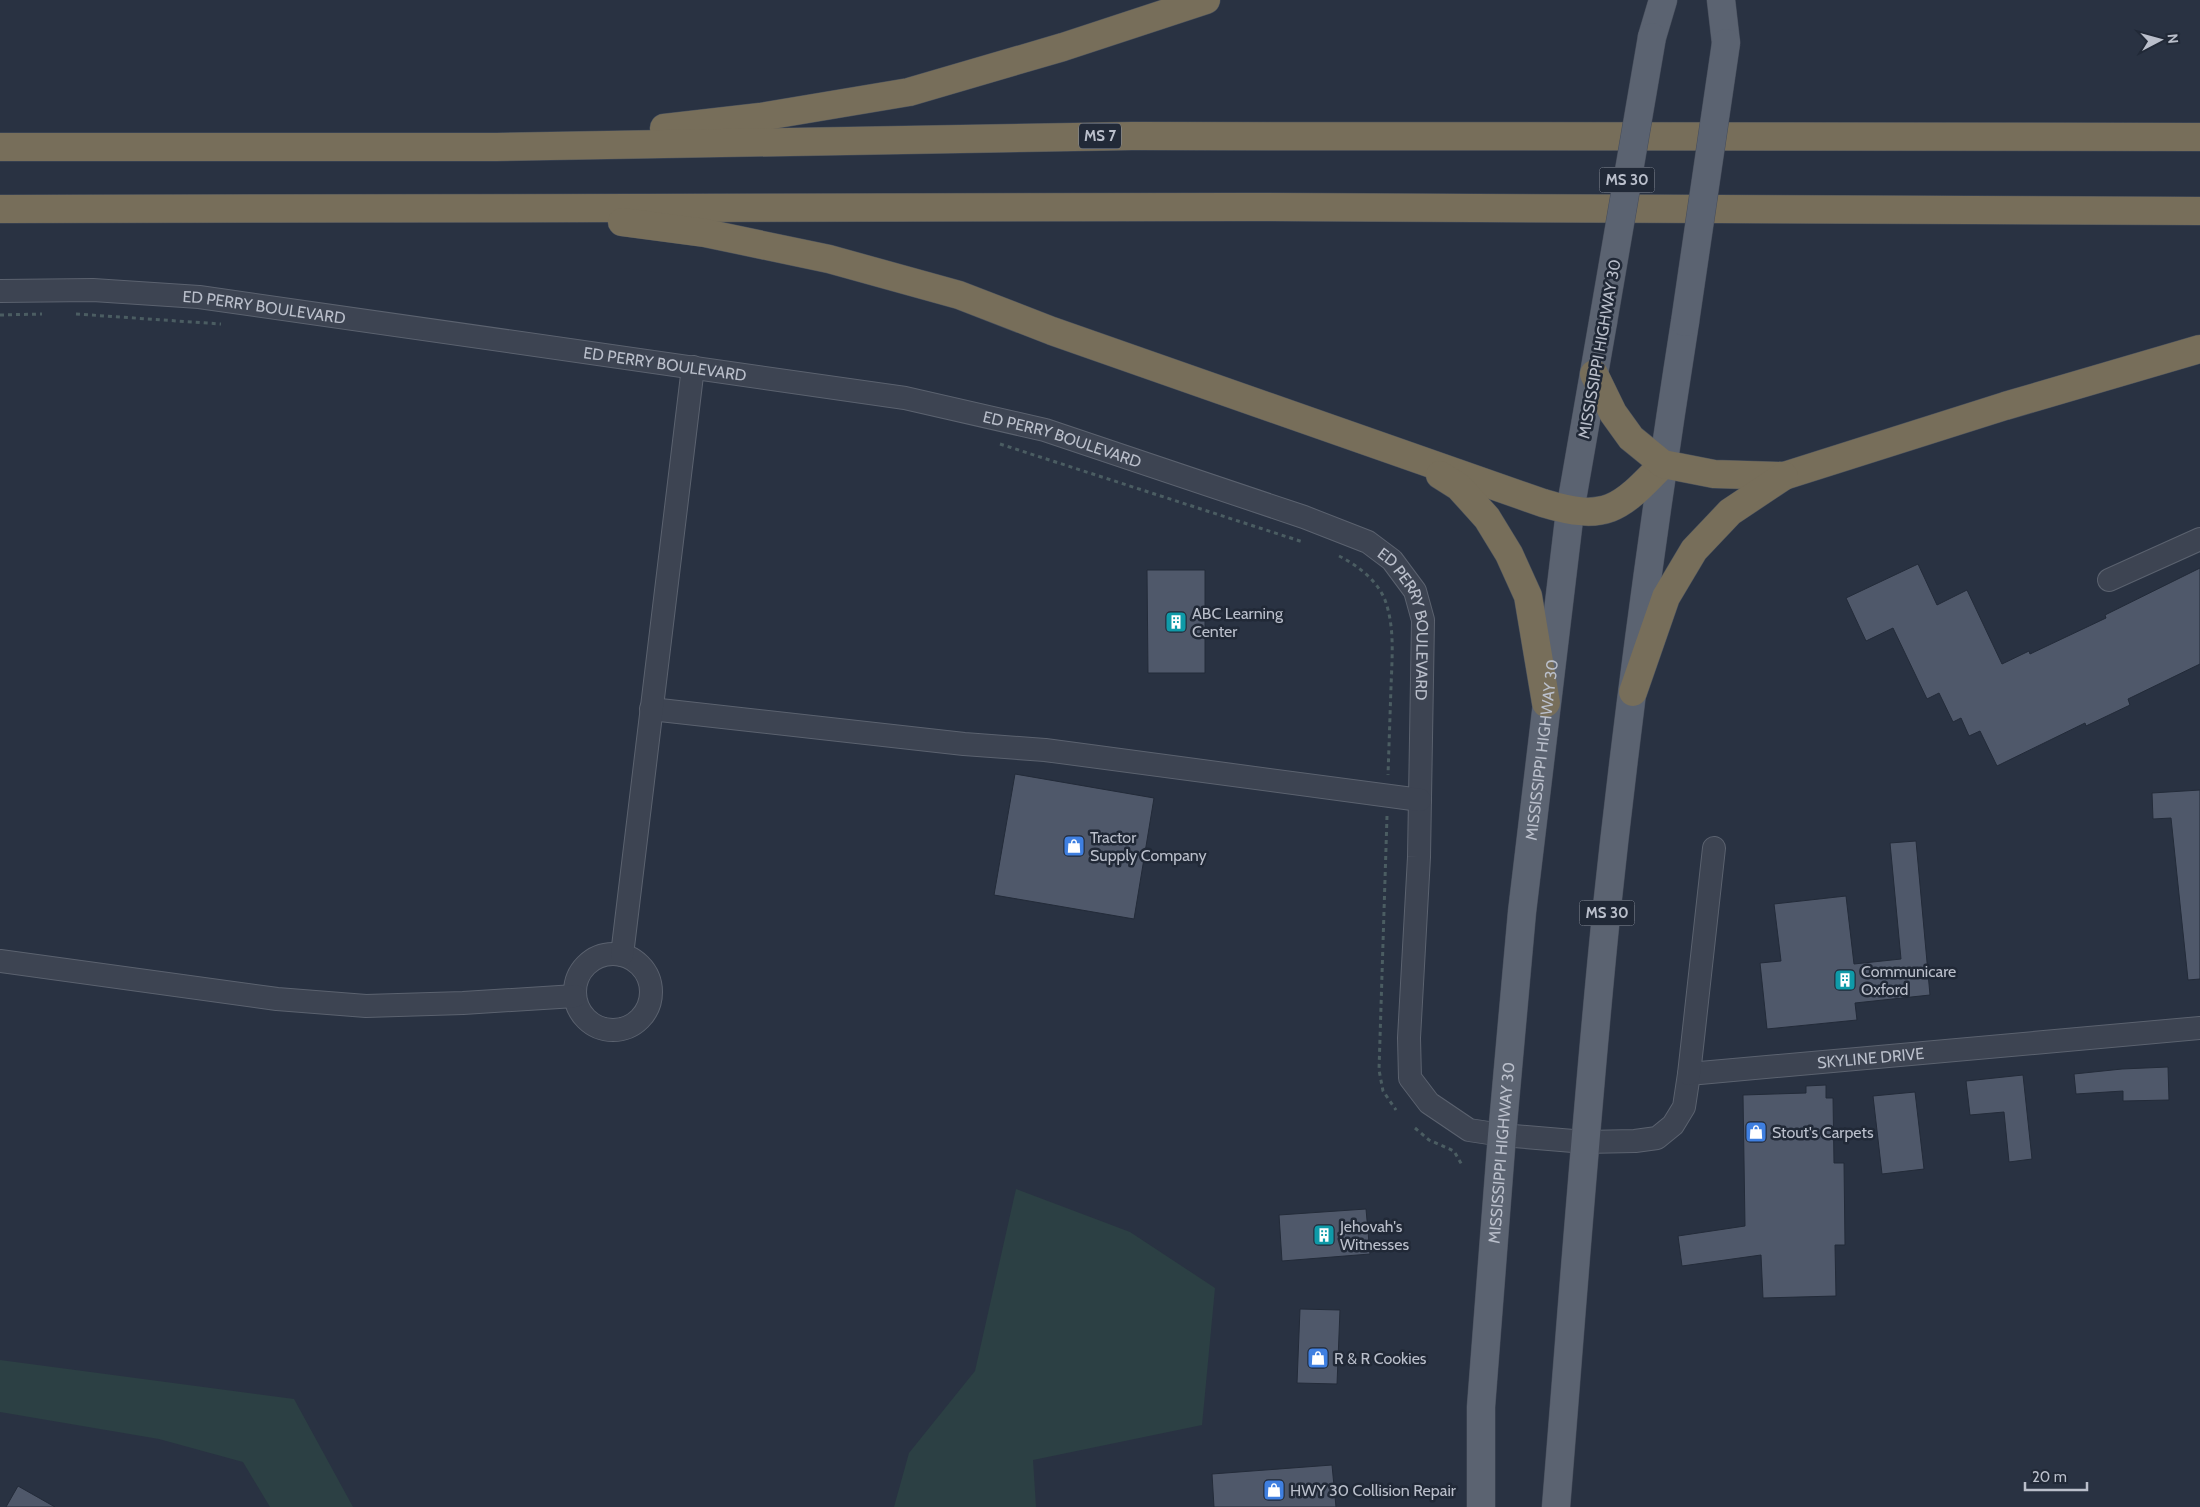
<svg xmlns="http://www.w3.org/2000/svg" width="2200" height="1507" viewBox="0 0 2200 1507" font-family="Cabin,sans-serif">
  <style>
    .green { fill: #2c4044 }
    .building { fill: #4f586a; stroke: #232b39 }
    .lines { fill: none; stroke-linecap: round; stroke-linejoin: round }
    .minor-casing { stroke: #5b626f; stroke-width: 24 }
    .major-casing { stroke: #464d5b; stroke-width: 29 }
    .highway-casing { stroke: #474f5c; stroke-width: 29 }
    .path { stroke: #4b5d62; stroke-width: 3; stroke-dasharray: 4 4; stroke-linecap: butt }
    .minor { stroke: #3d4452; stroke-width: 22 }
    .major { stroke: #5b6371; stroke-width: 28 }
    .highway { stroke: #776e5a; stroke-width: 28 }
    .major-bridge-casing { stroke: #464d5b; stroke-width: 29; stroke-linecap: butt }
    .major-bridge { stroke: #5b6371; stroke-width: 28 }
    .labels { text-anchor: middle; stroke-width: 5; stroke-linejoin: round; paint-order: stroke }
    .shield { fill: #212937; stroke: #8c929f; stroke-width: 1 }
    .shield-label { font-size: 15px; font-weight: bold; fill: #babfcb }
    .street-label { font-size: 16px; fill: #babfcb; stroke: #212937 }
    .poi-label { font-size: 16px; fill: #babfcb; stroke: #212937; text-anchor: start }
  </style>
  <rect width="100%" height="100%" fill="#293242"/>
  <g class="green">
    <path d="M 1016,1189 L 1130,1232 L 1215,1288 L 1202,1425 L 1033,1460 L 1036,1507 L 894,1507 L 909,1453 L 975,1371 Z"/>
    <path d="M 0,1360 L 294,1399 L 353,1507 L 270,1507 L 243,1462 L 159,1439 L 0,1412 Z"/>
  </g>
  <g class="building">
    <path d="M 1918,564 L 1937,605 L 1967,590 L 2002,664 L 2029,651 L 2030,654 L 2106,618 L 2105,615 L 2200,568 L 2200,664 L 2128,699 L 2130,705 L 2086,726 L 2085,723 L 1997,766 L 1980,731 L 1969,736 L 1961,718 L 1953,722 L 1939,693 L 1927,699 L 1893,628 L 1866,641 L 1846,598 Z"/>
    <path d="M 1147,570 L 1205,570 L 1205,673 L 1148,673 Z"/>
    <path d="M 1015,774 L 1154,798 L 1134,919 L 994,895 Z"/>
    <path d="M 2200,790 L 2200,979 L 2188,980 L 2171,818 L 2153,819 L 2152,793 Z"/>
    <path d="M 1916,841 L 1930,995 L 1855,1003 L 1857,1020 L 1767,1029 L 1760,963 L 1781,961 L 1774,904 L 1846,896 L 1854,964 L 1901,959 L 1890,843 Z"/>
    <path d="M 2168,1067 L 2169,1100 L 2123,1101 L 2123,1091 L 2076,1094 L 2074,1074 L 2122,1069 Z"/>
    <path d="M 2023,1075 L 2032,1159 L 2009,1162 L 2004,1112 L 1970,1115 L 1966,1081 Z"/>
    <path d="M 1826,1085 L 1826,1098 L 1833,1098 L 1834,1163 L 1844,1163 L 1845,1245 L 1835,1245 L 1836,1296 L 1763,1298 L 1761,1255 L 1682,1266 L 1678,1236 L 1745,1226 L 1743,1095 L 1806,1093 L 1806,1086 Z"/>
    <path d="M 1915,1092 L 1924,1169 L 1882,1174 L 1873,1096 Z"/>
    <path d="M 1366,1209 L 1370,1254 L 1282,1261 L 1279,1215 Z"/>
    <path d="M 1300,1309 L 1340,1310 L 1337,1384 L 1297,1383 Z"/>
    <path d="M 1332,1465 L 1336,1507 L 1214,1507 L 1212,1474 Z"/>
    <path d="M 18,1486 L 55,1507 L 6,1507 Z"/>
  </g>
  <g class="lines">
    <g class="minor-casing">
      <g id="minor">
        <path id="s1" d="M 0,291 L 93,290 L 199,297 L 905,398 L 1045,430 L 1304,517 L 1368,542 L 1392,560 L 1415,591 L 1423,620 L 1419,857 L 1409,1038 L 1410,1078 L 1429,1103 L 1469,1130 L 1502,1135 L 1585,1142 L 1635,1141 L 1657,1138 L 1673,1125 L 1684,1107 L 1689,1074 L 2200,1028"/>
        <path d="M 2109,580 L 2200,539"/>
        <path d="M 651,709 L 964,744 L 1045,750 L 1420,800"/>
        <circle cx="613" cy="992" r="38"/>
        <path d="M 622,955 L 693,367"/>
        <path d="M 0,961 L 277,999 L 366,1006 L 463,1003 L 575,996"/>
        <path d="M 1689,1074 L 1714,848"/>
      </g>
    </g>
    <g class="major-casing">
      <g id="major">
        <path d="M 1721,0 L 1726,43"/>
        <path d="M 1652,37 L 1663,0"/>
        <path id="s2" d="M 1481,1507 L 1481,1407 L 1502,1135 L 1522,912 L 1570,511 L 1603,322"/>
        <path d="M 1556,1507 C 1572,1310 1586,1113 1606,916 C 1627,718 1654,519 1685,322"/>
      </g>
    </g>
    <g class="highway-casing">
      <g id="highway">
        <path d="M 664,128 L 760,117 L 909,92 L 1063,47 L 1206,0"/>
        <path d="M 0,147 L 496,147 L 1132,136 L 2200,137"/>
        <path d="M 0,209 L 1247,207 L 2200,211"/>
        <path d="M 622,222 L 705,233 L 829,259 L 959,295 L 1052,331 L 1543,503 C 1606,522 1619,510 1663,464"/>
        <path d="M 1594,374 L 1613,413 L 1631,438 L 1663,464 L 1714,474 L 1784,476 L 2005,406 L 2200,349"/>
        <path d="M 1440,475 L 1459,487 L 1487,518 L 1509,554 L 1528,596 L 1546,703"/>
        <path d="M 1633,692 L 1666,597 L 1694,550 L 1730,512 L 1784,476"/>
      </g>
    </g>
    <g class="path">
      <path d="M 76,314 L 221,324"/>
      <path d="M 0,315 L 42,314"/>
      <path d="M 1000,444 L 1303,542"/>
      <path d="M 1339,556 C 1357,565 1377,580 1385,600 C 1395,627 1392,658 1391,687 C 1390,716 1389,746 1388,775"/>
      <path d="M 1387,816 L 1379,1070 L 1383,1091 L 1396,1110"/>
      <path d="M 1415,1128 L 1429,1140 L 1454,1151 L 1462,1165"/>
    </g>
    <use href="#minor" class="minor"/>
    <use href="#major" class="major"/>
    <use href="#highway" class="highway"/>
    <g class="major-bridge-casing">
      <g id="major-bridge">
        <path d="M 1603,322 L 1652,37"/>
        <path d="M 1685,322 L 1726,43"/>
      </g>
    </g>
    <use href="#major-bridge" class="major-bridge"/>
  </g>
  <defs>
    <g id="building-square" transform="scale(1.125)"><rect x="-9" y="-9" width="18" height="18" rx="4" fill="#0f9aa8" stroke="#212937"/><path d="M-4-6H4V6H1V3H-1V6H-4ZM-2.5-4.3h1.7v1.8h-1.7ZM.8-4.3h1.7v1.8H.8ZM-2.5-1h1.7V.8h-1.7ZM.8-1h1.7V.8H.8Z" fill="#fff"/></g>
    <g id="shop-square" transform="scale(1.125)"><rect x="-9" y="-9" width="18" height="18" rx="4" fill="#3f7fe0" stroke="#212937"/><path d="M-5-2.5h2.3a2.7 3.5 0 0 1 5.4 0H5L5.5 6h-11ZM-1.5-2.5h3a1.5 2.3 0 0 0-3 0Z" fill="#fff"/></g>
  </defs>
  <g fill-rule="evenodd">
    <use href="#building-square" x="1176" y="622"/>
    <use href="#shop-square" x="1074" y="846"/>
    <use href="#building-square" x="1845" y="980"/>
    <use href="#shop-square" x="1756" y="1132"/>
    <use href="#building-square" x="1324" y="1235"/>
    <use href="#shop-square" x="1318" y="1358"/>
    <use href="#shop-square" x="1274" y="1490"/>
  </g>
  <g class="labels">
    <g class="shield">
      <rect x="1079" y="123.5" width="42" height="25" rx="4"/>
      <rect x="1599.5" y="167.5" width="55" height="25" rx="4"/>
      <rect x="1579.5" y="900.5" width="55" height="25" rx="4"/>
    </g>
    <g class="shield-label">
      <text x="1100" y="141">MS 7</text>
      <text x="1627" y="185">MS 30</text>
      <text x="1607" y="918">MS 30</text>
    </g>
    <g class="street-label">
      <text dy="6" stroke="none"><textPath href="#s1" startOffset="265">ED PERRY BOULEVARD</textPath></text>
      <text transform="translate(1599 349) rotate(-80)" y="6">MISSISSIPPI HIGHWAY 30</text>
      <text dy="6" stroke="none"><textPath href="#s1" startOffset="670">ED PERRY BOULEVARD</textPath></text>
      <text dy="6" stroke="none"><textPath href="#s1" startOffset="1075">ED PERRY BOULEVARD</textPath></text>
      <text dy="6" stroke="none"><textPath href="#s1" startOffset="1495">ED PERRY BOULEVARD</textPath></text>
      <text dy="6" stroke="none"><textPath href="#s2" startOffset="760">MISSISSIPPI HIGHWAY 30</textPath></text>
      <text dy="6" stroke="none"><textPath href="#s1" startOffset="2481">SKYLINE DRIVE</textPath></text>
      <text dy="6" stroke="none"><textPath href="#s2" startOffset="355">MISSISSIPPI HIGHWAY 30</textPath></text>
    </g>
    <g class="poi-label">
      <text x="1192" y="619">ABC Learning<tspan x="1192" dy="18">Center</tspan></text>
      <text x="1090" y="843">Tractor<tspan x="1090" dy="18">Supply Company</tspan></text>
      <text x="1861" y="977">Communicare<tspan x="1861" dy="18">Oxford</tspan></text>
      <text x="1772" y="1138">Stout's Carpets</text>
      <text x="1340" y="1232">Jehovah's<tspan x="1340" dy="18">Witnesses</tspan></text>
      <text x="1334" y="1364">R &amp; R Cookies</text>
      <text x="1290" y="1496">HWY 30 Collision Repair</text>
    </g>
  </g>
  <g transform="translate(2160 40) rotate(84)" stroke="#212937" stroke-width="4" paint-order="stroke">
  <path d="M0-4L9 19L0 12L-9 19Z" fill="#babfcb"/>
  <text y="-8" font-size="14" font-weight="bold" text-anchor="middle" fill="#babfcb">N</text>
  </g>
  <path d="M2025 1482v8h62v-8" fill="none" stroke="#babfcb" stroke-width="2.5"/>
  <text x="2032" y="1482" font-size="15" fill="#babfcb" stroke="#212937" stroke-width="4" paint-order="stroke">20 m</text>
</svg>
